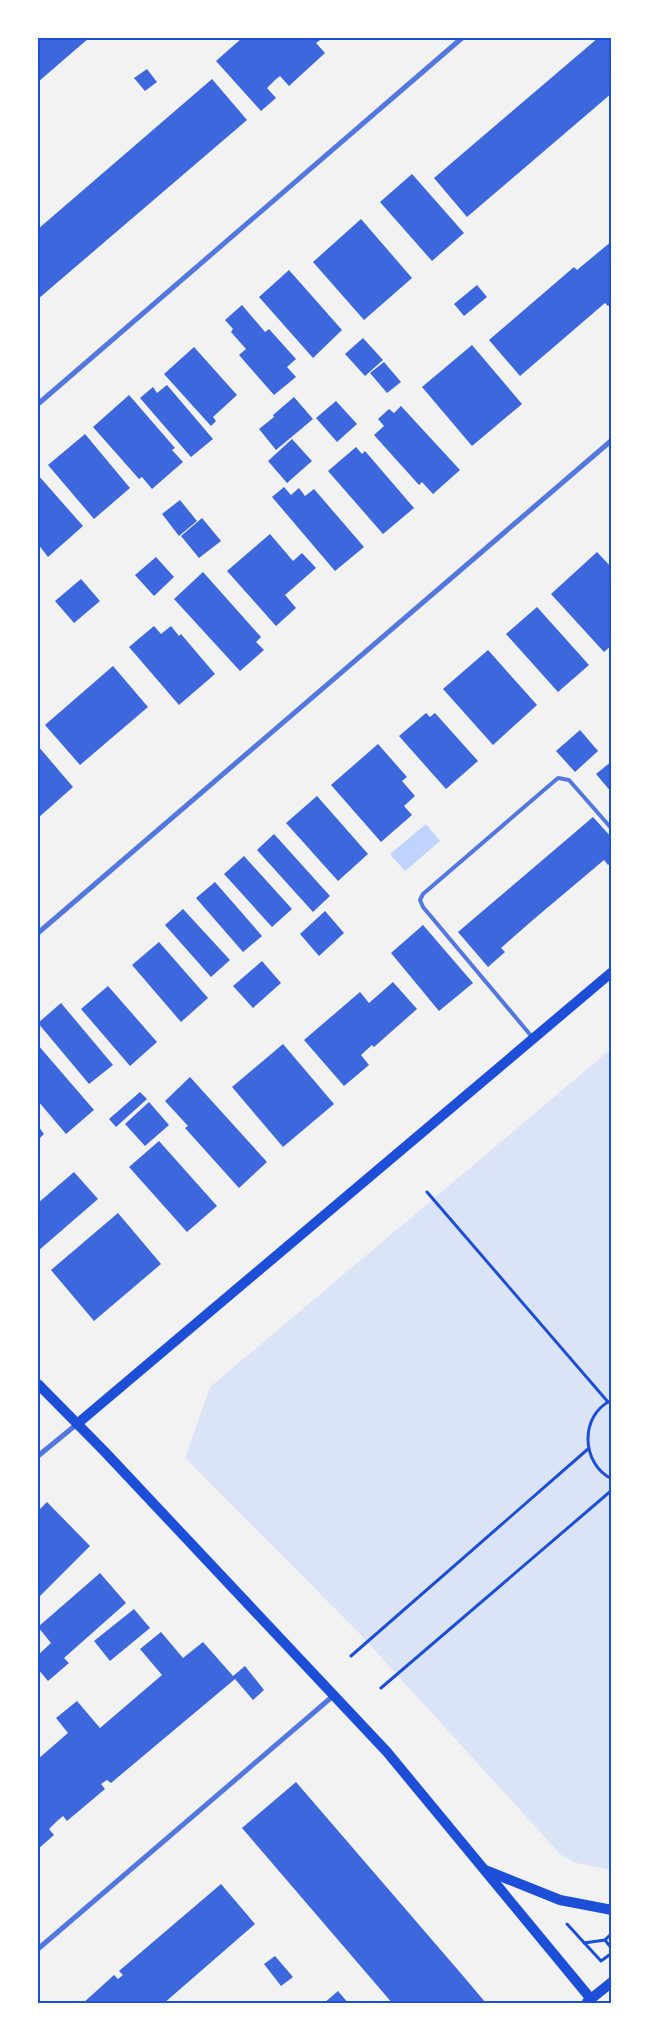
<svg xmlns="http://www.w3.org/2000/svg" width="649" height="2041" viewBox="0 0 649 2041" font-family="'Public Sans',sans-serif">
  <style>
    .green { fill: #dbe4f7 }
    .water { fill: #bfd3fe }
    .building { fill: #3d67dc }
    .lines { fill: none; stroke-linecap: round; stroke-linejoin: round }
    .path { stroke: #1d4ed8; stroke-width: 3 }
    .service { stroke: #5277de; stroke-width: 4 }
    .minor { stroke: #5277de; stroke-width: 5 }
    .secondary { stroke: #1d4ed8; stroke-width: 10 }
    .neatline { fill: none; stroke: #1d4ed8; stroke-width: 2 }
  </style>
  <rect width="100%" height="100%" fill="#f2f2f2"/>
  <path class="green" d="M 611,1049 L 611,1870 L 576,1863 L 561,1855 L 359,1633 L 185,1458 L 210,1387 Z"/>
  <path class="water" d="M 426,824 L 440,841 L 405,871 L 390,854 Z"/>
  <g class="building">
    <path d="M 38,38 L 89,38 L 38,82 Z"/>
    <path d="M 242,38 L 323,38 L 316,43 L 325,53 L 289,86 L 280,76 L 275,80 L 267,88 L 276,98 L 261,111 L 216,61 Z"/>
    <path d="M 598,38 L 612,38 L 612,93 L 467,217 L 434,178 Z"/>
    <path d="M 147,69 L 157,82 L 145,91 L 134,78 Z"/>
    <path d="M 212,79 L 247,120 L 38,299 L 38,229 Z"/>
    <path d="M 412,174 L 464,233 L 432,261 L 380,202 Z"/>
    <path d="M 361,219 L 412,278 L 364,320 L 313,262 Z"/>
    <path d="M 612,241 L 612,303 L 608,306 L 605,303 L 520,376 L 489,340 L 574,267 L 577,270 Z"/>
    <path d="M 289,270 L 342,330 L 313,358 L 259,297 Z"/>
    <path d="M 477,285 L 487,297 L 464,316 L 454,304 Z"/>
    <path d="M 242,305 L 265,332 L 269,329 L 296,359 L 287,367 L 296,377 L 274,395 L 239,355 L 246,349 L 231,332 L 233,329 L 225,320 Z"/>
    <path d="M 363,338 L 383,360 L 365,376 L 345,354 Z"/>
    <path d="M 472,345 L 522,404 L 472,446 L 422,387 Z"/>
    <path d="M 194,347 L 237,395 L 213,417 L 216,421 L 211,426 L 164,374 Z"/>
    <path d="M 384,362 L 401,382 L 387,393 L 370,373 Z"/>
    <path d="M 167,385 L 213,439 L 191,457 L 140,398 L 153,387 L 157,393 Z"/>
    <path d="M 129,395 L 175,448 L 172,450 L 183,462 L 152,489 L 142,477 L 139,479 L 93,427 Z"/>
    <path d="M 294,397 L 313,419 L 276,450 L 259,429 L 274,417 L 273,415 Z"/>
    <path d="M 336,401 L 357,424 L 337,442 L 316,418 Z"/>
    <path d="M 401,406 L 460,470 L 433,494 L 422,482 L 419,485 L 374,435 L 384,426 L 378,419 L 389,409 L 394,413 Z"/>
    <path d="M 85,434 L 130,488 L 94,519 L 48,465 Z"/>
    <path d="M 292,439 L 312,461 L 287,483 L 268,461 Z"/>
    <path d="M 356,447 L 362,454 L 365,451 L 414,508 L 383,534 L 328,471 Z"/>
    <path d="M 38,475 L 83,526 L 48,557 L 38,544 Z"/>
    <path d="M 284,487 L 291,495 L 299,488 L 305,496 L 314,489 L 364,547 L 335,571 L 272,497 Z"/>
    <path d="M 180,500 L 197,521 L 179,536 L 162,514 Z"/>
    <path d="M 202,518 L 221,541 L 199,558 L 181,536 Z"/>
    <path d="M 270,534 L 293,561 L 302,553 L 316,568 L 285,595 L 296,608 L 276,626 L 227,571 Z"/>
    <path d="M 597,552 L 612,568 L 612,645 L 604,652 L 551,594 Z"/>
    <path d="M 156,557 L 174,577 L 154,596 L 135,575 Z"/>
    <path d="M 203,572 L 261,637 L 256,642 L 264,650 L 240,671 L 174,599 Z"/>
    <path d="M 81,579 L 100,601 L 74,623 L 55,601 Z"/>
    <path d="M 537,607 L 589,665 L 558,692 L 506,634 Z"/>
    <path d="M 154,626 L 161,634 L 171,626 L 179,636 L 181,634 L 215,674 L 179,705 L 129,647 Z"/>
    <path d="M 488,650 L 537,705 L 493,745 L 443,689 Z"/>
    <path d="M 113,666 L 148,707 L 80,765 L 45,725 Z"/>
    <path d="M 426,713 L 430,717 L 435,713 L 478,761 L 446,789 L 399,736 Z"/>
    <path d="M 580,730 L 598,751 L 575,772 L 556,751 Z"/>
    <path d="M 378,744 L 407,777 L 402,781 L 415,796 L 404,806 L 412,815 L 381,842 L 331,785 Z"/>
    <path d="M 38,746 L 73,787 L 38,818 Z"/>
    <path d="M 612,761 L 612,793 L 596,774 Z"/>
    <path d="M 317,796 L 368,854 L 338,881 L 286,823 Z"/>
    <path d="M 593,817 L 612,838 L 612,862 L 608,865 L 604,860 L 534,919 L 501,948 L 505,952 L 488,967 L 458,932 Z"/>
    <path d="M 274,834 L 330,896 L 313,912 L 257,850 Z"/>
    <path d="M 244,856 L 292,909 L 272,927 L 224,874 Z"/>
    <path d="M 215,882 L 262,936 L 243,952 L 196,898 Z"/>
    <path d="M 183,909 L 230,960 L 211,977 L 165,925 Z"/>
    <path d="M 325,911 L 344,933 L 319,956 L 300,934 Z"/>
    <path d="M 423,925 L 473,983 L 439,1011 L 391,953 Z"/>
    <path d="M 159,942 L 208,998 L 181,1022 L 132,965 Z"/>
    <path d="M 262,961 L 281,983 L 253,1008 L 233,986 Z"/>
    <path d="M 393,982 L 417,1009 L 374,1047 L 372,1045 L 361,1055 L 369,1065 L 344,1086 L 304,1040 L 360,992 L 369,1003 Z"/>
    <path d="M 108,986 L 157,1042 L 130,1066 L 81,1009 Z"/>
    <path d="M 61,1003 L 113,1065 L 89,1084 L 38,1023 Z"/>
    <path d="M 283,1044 L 334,1104 L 283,1147 L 232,1087 Z"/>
    <path d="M 38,1045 L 94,1110 L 66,1134 L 38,1101 Z"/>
    <path d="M 190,1077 L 267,1162 L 239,1188 L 185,1128 L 188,1126 L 165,1101 Z"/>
    <path d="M 140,1092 L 147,1099 L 116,1127 L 109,1119 Z"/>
    <path d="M 149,1102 L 169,1125 L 145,1146 L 125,1124 Z"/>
    <path d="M 38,1126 L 44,1134 L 38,1140 Z"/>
    <path d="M 159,1141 L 217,1206 L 187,1232 L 129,1167 Z"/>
    <path d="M 74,1172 L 98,1199 L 38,1251 L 38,1203 Z"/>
    <path d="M 118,1213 L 161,1264 L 94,1321 L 51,1270 Z"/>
    <path d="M 47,1502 L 90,1546 L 38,1598 L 38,1511 Z"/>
    <path d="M 100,1573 L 126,1603 L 64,1658 L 69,1663 L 48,1681 L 38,1669 L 38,1655 L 51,1643 L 38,1627 Z"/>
    <path d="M 134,1609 L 150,1628 L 110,1661 L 94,1641 Z"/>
    <path d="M 161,1632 L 183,1658 L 203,1642 L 233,1676 L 245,1666 L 264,1690 L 253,1700 L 235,1679 L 111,1783 L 107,1780 L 101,1784 L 105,1789 L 67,1821 L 63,1816 L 56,1822 L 49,1829 L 54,1835 L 38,1849 L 38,1759 L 68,1733 L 56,1718 L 77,1701 L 100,1728 L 162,1675 L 140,1649 Z"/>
    <path d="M 296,1782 L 464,1977 L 485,2002 L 483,2004 L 393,2004 L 242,1828 Z"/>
    <path d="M 221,1884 L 255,1924 L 163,2004 L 82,2004 L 114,1975 L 118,1979 L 123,1975 L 119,1971 Z"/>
    <path d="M 275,1956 L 293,1977 L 281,1986 L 264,1964 Z"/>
    <path d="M 338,1991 L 349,2004 L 323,2004 Z"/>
  </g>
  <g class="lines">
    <g class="path">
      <path d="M 427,1192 L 608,1402"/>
      <path d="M 612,1400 C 579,1415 581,1464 612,1479"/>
      <path d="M 351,1656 L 588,1449"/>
      <path d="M 381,1688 L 612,1490"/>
      <path d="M 567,1924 L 601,1961 L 612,1953"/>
      <path d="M 605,1940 L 612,1949"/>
      <path d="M 584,1943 L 605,1940 L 612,1933"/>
    </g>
    <path class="service" d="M 533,1038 L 423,907 L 420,900 L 423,894 L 558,778 L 569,780 L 612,829"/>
    <g class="minor">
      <path d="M 38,404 L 462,38"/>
      <path d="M 38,933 L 612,440"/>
      <path d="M 38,1456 L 77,1424"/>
      <path d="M 38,1949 L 333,1696"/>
    </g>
    <g class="secondary">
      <path d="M 38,1384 L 105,1452 L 387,1752 L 591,1999"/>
      <path d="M 77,1424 L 612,972"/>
      <path d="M 485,1870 L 560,1900 L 612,1910"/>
      <path d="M 587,2002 L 612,1982"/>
    </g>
  </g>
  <rect width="649" height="2041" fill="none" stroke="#ffffff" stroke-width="78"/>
  <rect x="39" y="39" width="571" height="1963" class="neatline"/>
</svg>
